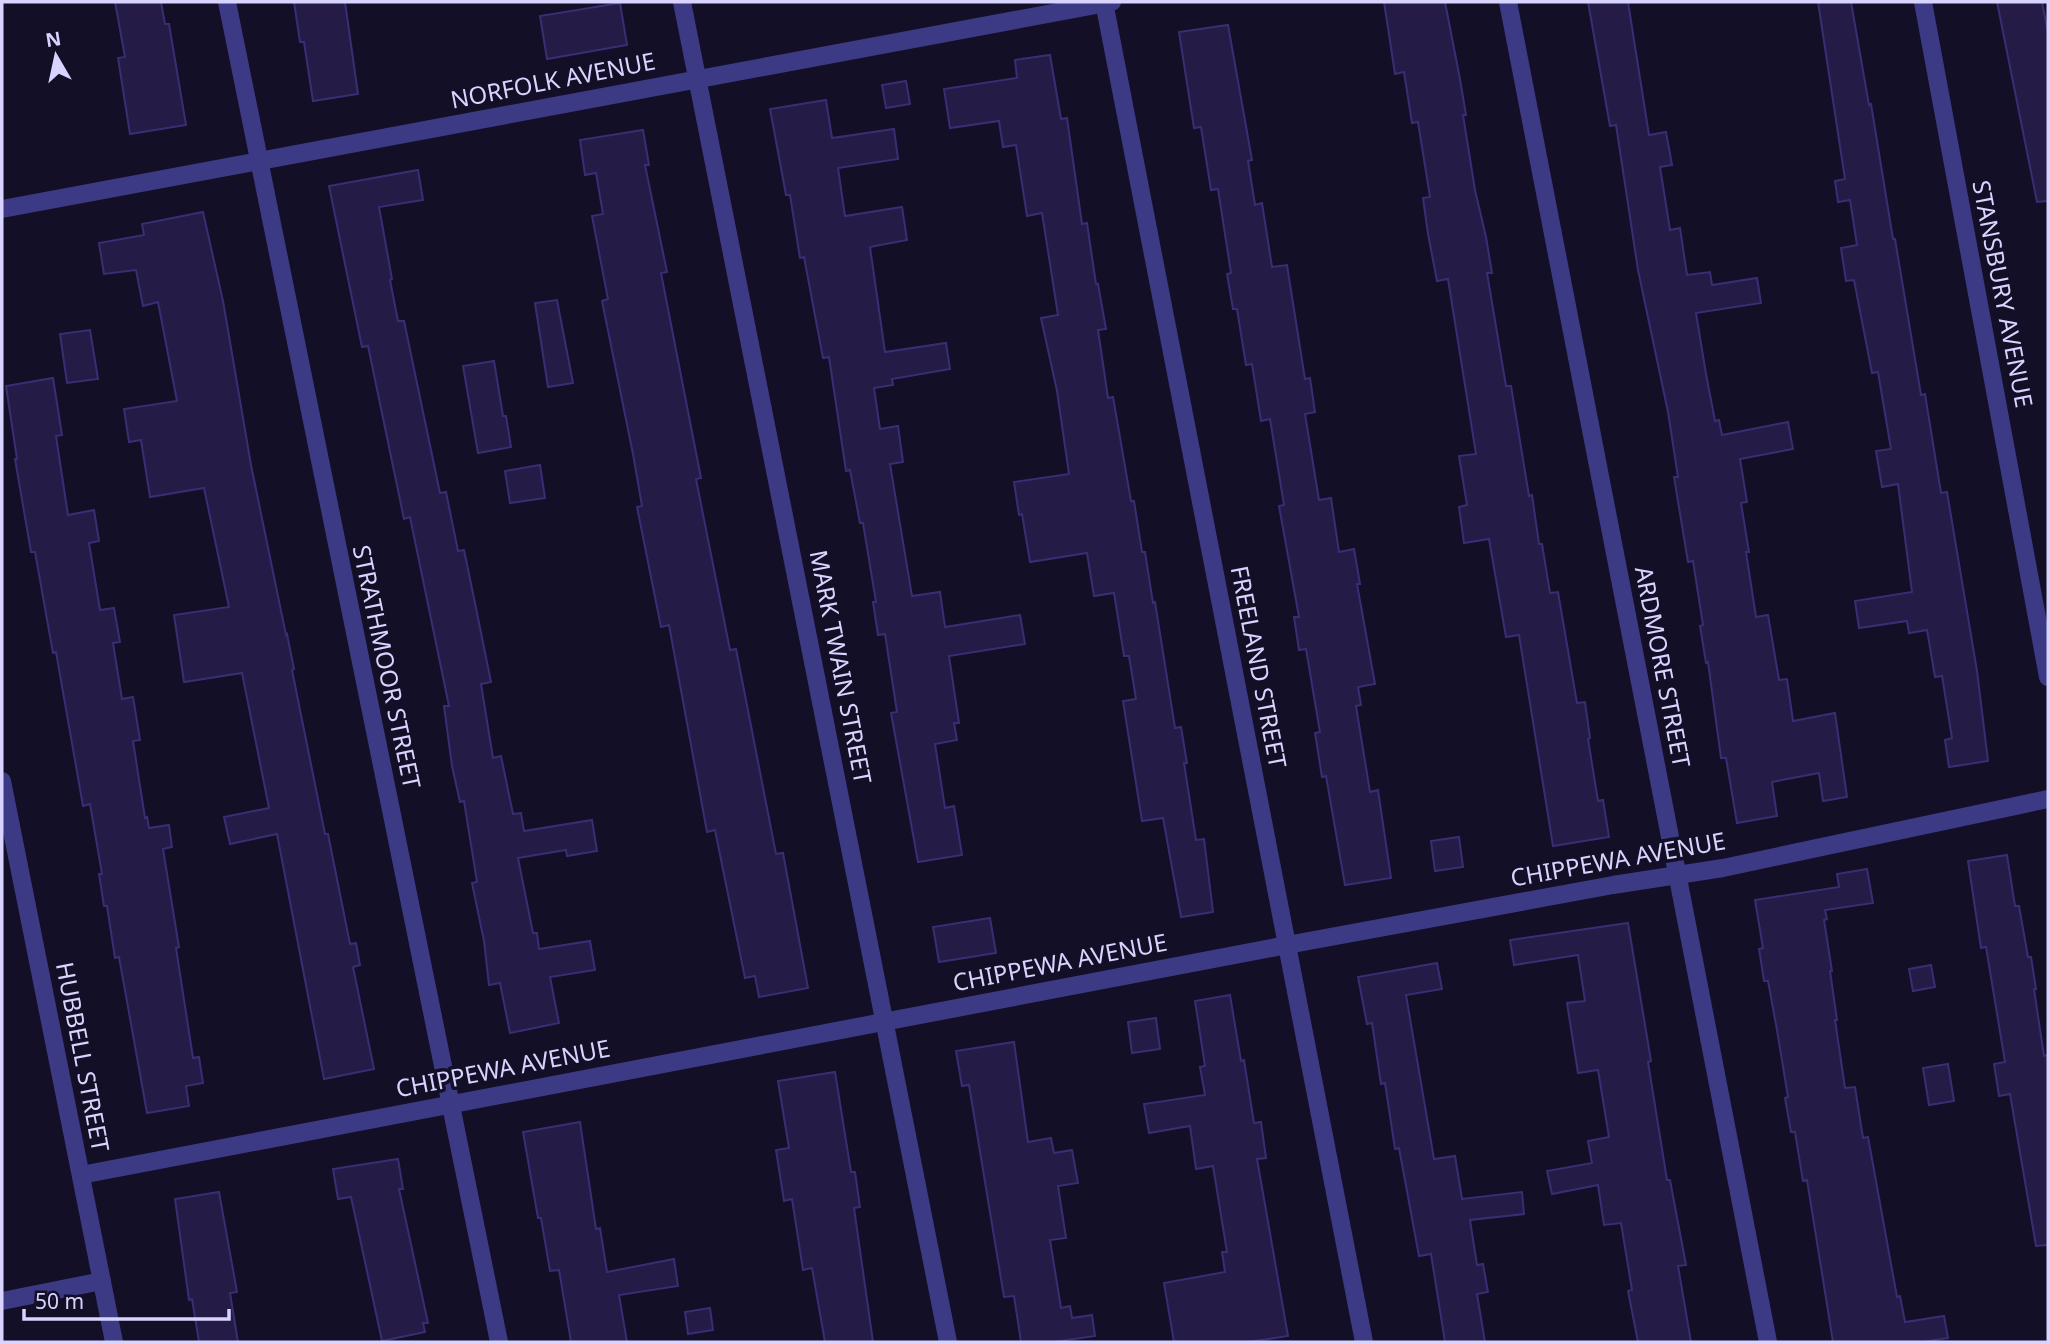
<svg xmlns="http://www.w3.org/2000/svg" width="2050" height="1344" viewBox="0 0 2050 1344" font-family="'Noto Sans',sans-serif">
  <style>
    .building { fill: #241b47; stroke: #3b2d73; stroke-width: 2 }
    .lines { fill: none; stroke-linecap: round; stroke-linejoin: round }
    .minor { stroke: #3d3a85; stroke-width: 18 }
    .labels { text-anchor: middle; stroke-width: 7; stroke-linejoin: round; paint-order: stroke }
    .street-label { font-size: 24px; fill: #d9d4ff; stroke: #130f26 }
  </style>
  <rect width="100%" height="100%" fill="#130f26"/>
  <g class="building">
    <path d="M 115,2 L 161,2 L 165,24 L 169,24 L 186,125 L 130,134 L 118,58 L 125,57 Z"/>
    <path d="M 294,2 L 345,2 L 358,94 L 313,101 L 304,42 L 300,42 Z"/>
    <path d="M 1384,2 L 1445,2 L 1460,79 L 1466,115 L 1463,115 L 1475,190 L 1486,237 L 1492,273 L 1487,273 L 1506,386 L 1511,386 L 1529,496 L 1532,495 L 1539,544 L 1542,544 L 1550,593 L 1558,592 L 1577,703 L 1585,702 L 1590,738 L 1588,739 L 1598,801 L 1603,800 L 1609,837 L 1553,846 L 1519,635 L 1506,637 L 1489,539 L 1464,543 L 1459,507 L 1467,505 L 1459,456 L 1476,454 L 1448,279 L 1437,281 L 1428,234 L 1423,198 L 1430,197 L 1418,122 L 1412,123 L 1404,72 L 1395,74 Z"/>
    <path d="M 1588,2 L 1628,2 L 1649,135 L 1666,132 L 1672,165 L 1660,167 L 1670,230 L 1680,228 L 1687,275 L 1710,272 L 1712,285 L 1757,278 L 1761,303 L 1696,313 L 1706,374 L 1715,421 L 1719,420 L 1722,435 L 1788,422 L 1793,449 L 1740,459 L 1747,502 L 1741,503 L 1749,552 L 1746,552 L 1756,617 L 1768,615 L 1779,680 L 1787,679 L 1793,721 L 1835,713 L 1847,797 L 1823,801 L 1819,773 L 1772,782 L 1777,816 L 1737,823 L 1726,758 L 1721,758 L 1708,662 L 1706,663 L 1700,626 L 1703,625 L 1693,561 L 1688,562 L 1674,477 L 1678,477 L 1668,412 L 1638,270 L 1616,125 L 1610,126 Z"/>
    <path d="M 1818,2 L 1851,2 L 1869,105 L 1871,104 L 1893,239 L 1895,239 L 1921,395 L 1925,394 L 1941,493 L 1947,492 L 1977,671 L 1988,761 L 1949,767 L 1945,740 L 1952,738 L 1942,676 L 1935,677 L 1927,630 L 1909,633 L 1907,621 L 1859,628 L 1855,601 L 1912,592 L 1898,484 L 1882,487 L 1876,451 L 1891,449 L 1878,372 L 1872,373 L 1854,280 L 1846,281 L 1841,248 L 1857,245 L 1850,200 L 1838,202 L 1835,181 L 1845,179 Z"/>
    <path d="M 1997,2 L 2042,2 L 2048,32 L 2048,201 L 2037,202 Z"/>
    <path d="M 620,3 L 627,45 L 547,59 L 540,16 Z"/>
    <path d="M 1228,25 L 1252,160 L 1248,161 L 1255,205 L 1262,203 L 1272,267 L 1287,265 L 1305,379 L 1310,378 L 1315,412 L 1305,414 L 1319,500 L 1331,498 L 1339,552 L 1354,549 L 1360,584 L 1357,584 L 1375,684 L 1358,687 L 1361,705 L 1356,706 L 1370,792 L 1378,790 L 1391,878 L 1345,885 L 1326,776 L 1322,777 L 1315,733 L 1320,732 L 1306,649 L 1299,650 L 1294,617 L 1299,617 L 1279,506 L 1284,505 L 1270,419 L 1261,421 L 1252,364 L 1246,365 L 1237,309 L 1233,309 L 1227,274 L 1231,273 L 1218,189 L 1211,190 L 1201,127 L 1194,128 L 1179,32 Z"/>
    <path d="M 1050,55 L 1061,119 L 1067,118 L 1082,224 L 1087,223 L 1096,284 L 1098,284 L 1106,329 L 1098,330 L 1108,398 L 1113,397 L 1131,501 L 1134,501 L 1142,552 L 1145,552 L 1153,603 L 1155,602 L 1175,728 L 1181,727 L 1187,763 L 1184,763 L 1196,840 L 1204,839 L 1213,912 L 1181,917 L 1163,818 L 1142,821 L 1123,701 L 1136,699 L 1129,656 L 1124,656 L 1114,593 L 1094,596 L 1087,553 L 1030,562 L 1022,514 L 1019,515 L 1014,482 L 1069,474 L 1057,391 L 1041,318 L 1058,315 L 1042,213 L 1027,216 L 1016,145 L 1003,147 L 999,121 L 950,128 L 944,89 L 1017,78 L 1015,60 Z"/>
    <path d="M 906,81 L 910,104 L 886,108 L 882,85 Z"/>
    <path d="M 826,100 L 832,138 L 894,129 L 898,159 L 838,168 L 845,216 L 902,207 L 907,240 L 870,247 L 885,352 L 946,343 L 950,369 L 892,379 L 893,385 L 874,388 L 880,429 L 898,426 L 903,462 L 890,464 L 912,596 L 940,592 L 945,627 L 1020,615 L 1025,644 L 949,656 L 959,723 L 954,723 L 957,740 L 935,744 L 945,808 L 954,806 L 962,855 L 918,862 L 891,713 L 897,712 L 885,634 L 878,635 L 873,602 L 876,602 L 863,523 L 860,523 L 850,470 L 846,471 L 829,357 L 823,358 L 804,257 L 800,258 L 790,195 L 786,195 L 770,109 Z"/>
    <path d="M 643,130 L 649,165 L 645,165 L 667,272 L 661,273 L 701,478 L 696,479 L 730,650 L 736,649 L 776,854 L 783,853 L 808,988 L 759,997 L 755,976 L 745,978 L 715,830 L 707,832 L 669,625 L 661,627 L 637,507 L 642,506 L 633,454 L 602,301 L 608,299 L 592,216 L 603,214 L 596,173 L 585,175 L 580,140 Z"/>
    <path d="M 418,170 L 423,200 L 379,207 L 392,279 L 390,280 L 398,321 L 404,321 L 440,493 L 446,492 L 458,551 L 464,550 L 476,608 L 491,682 L 481,684 L 493,758 L 501,756 L 513,814 L 521,813 L 524,831 L 592,820 L 597,851 L 567,856 L 566,850 L 518,858 L 533,933 L 537,933 L 539,949 L 590,941 L 595,970 L 550,977 L 559,1023 L 510,1033 L 500,983 L 489,985 L 484,941 L 472,883 L 477,882 L 464,801 L 460,802 L 452,766 L 444,706 L 449,706 L 437,648 L 410,517 L 404,519 L 368,346 L 362,347 L 329,186 Z"/>
    <path d="M 203,212 L 223,301 L 251,465 L 286,635 L 287,634 L 294,669 L 292,670 L 325,834 L 328,834 L 350,944 L 356,943 L 360,965 L 353,967 L 374,1069 L 324,1079 L 277,834 L 230,844 L 224,817 L 269,808 L 242,673 L 184,682 L 174,615 L 229,607 L 204,488 L 150,497 L 141,440 L 129,442 L 124,409 L 177,401 L 158,302 L 143,306 L 136,270 L 104,274 L 99,243 L 144,235 L 142,224 Z"/>
    <path d="M 557,300 L 573,383 L 548,387 L 535,303 Z"/>
    <path d="M 90,330 L 98,379 L 67,383 L 60,334 Z"/>
    <path d="M 494,361 L 503,416 L 506,416 L 511,447 L 478,453 L 463,366 Z"/>
    <path d="M 53,378 L 62,435 L 56,436 L 68,515 L 94,510 L 99,541 L 89,543 L 100,610 L 114,608 L 120,642 L 113,643 L 122,699 L 133,697 L 140,740 L 133,741 L 145,818 L 147,817 L 149,828 L 169,825 L 172,847 L 163,849 L 179,947 L 176,948 L 193,1058 L 199,1057 L 203,1083 L 186,1086 L 189,1106 L 147,1113 L 119,957 L 115,958 L 107,906 L 104,906 L 99,874 L 102,874 L 90,804 L 83,806 L 56,652 L 53,653 L 35,552 L 31,552 L 15,459 L 17,459 L 6,386 Z"/>
    <path d="M 540,465 L 545,498 L 510,503 L 505,471 Z"/>
    <path d="M 1459,837 L 1463,867 L 1435,871 L 1431,841 Z"/>
    <path d="M 2007,855 L 2015,906 L 2019,906 L 2028,957 L 2031,957 L 2036,989 L 2034,989 L 2044,1056 L 2048,1055 L 2048,1245 L 2036,1246 L 2010,1094 L 1999,1096 L 1994,1064 L 2005,1062 L 1986,947 L 1981,948 L 1968,861 Z"/>
    <path d="M 1867,869 L 1873,903 L 1825,910 L 1827,919 L 1824,920 L 1832,971 L 1830,971 L 1837,1020 L 1835,1020 L 1845,1088 L 1855,1087 L 1863,1138 L 1868,1137 L 1897,1297 L 1900,1296 L 1905,1322 L 1944,1316 L 1948,1338 L 1923,1342 L 1833,1342 L 1807,1180 L 1803,1181 L 1795,1132 L 1791,1132 L 1785,1098 L 1788,1097 L 1777,1030 L 1768,981 L 1764,981 L 1759,949 L 1763,948 L 1755,900 L 1839,887 L 1837,874 Z"/>
    <path d="M 990,918 L 996,953 L 939,962 L 933,927 Z"/>
    <path d="M 1628,923 L 1651,1061 L 1648,1062 L 1667,1180 L 1670,1180 L 1686,1265 L 1678,1266 L 1691,1342 L 1638,1342 L 1628,1291 L 1632,1290 L 1621,1223 L 1604,1225 L 1598,1185 L 1552,1194 L 1547,1171 L 1592,1163 L 1588,1141 L 1609,1137 L 1598,1070 L 1578,1073 L 1567,1003 L 1585,1001 L 1578,955 L 1514,965 L 1510,940 Z"/>
    <path d="M 1437,963 L 1442,989 L 1406,995 L 1434,1159 L 1455,1156 L 1462,1199 L 1522,1192 L 1524,1214 L 1470,1220 L 1477,1265 L 1483,1264 L 1488,1292 L 1477,1294 L 1485,1342 L 1445,1342 L 1431,1254 L 1419,1256 L 1399,1148 L 1395,1149 L 1385,1083 L 1381,1084 L 1372,1023 L 1367,1024 L 1358,977 Z"/>
    <path d="M 1931,965 L 1935,987 L 1913,991 L 1909,969 Z"/>
    <path d="M 1230,995 L 1241,1061 L 1244,1060 L 1254,1123 L 1261,1122 L 1266,1158 L 1257,1159 L 1288,1336 L 1248,1342 L 1174,1342 L 1164,1283 L 1225,1272 L 1222,1252 L 1227,1252 L 1213,1166 L 1196,1169 L 1190,1126 L 1149,1133 L 1144,1104 L 1205,1095 L 1200,1067 L 1205,1066 L 1195,1001 Z"/>
    <path d="M 1156,1018 L 1160,1049 L 1132,1053 L 1128,1022 Z"/>
    <path d="M 1014,1042 L 1028,1142 L 1051,1138 L 1054,1153 L 1072,1150 L 1078,1183 L 1058,1186 L 1066,1238 L 1050,1240 L 1061,1308 L 1070,1306 L 1072,1318 L 1092,1315 L 1095,1336 L 1053,1342 L 1021,1342 L 1014,1296 L 1004,1297 L 969,1085 L 962,1086 L 956,1051 Z"/>
    <path d="M 1948,1064 L 1954,1101 L 1929,1105 L 1923,1068 Z"/>
    <path d="M 835,1072 L 851,1172 L 855,1172 L 860,1207 L 854,1208 L 873,1342 L 825,1342 L 812,1268 L 803,1270 L 792,1199 L 784,1201 L 776,1150 L 789,1148 L 778,1081 Z"/>
    <path d="M 580,1122 L 596,1229 L 600,1228 L 607,1272 L 674,1259 L 678,1286 L 619,1295 L 627,1342 L 571,1342 L 559,1270 L 550,1271 L 541,1218 L 538,1218 L 523,1132 Z"/>
    <path d="M 398,1159 L 403,1189 L 399,1189 L 428,1323 L 423,1323 L 425,1332 L 382,1341 L 351,1197 L 338,1199 L 333,1169 Z"/>
    <path d="M 219,1192 L 237,1292 L 230,1293 L 238,1342 L 199,1342 L 192,1299 L 189,1300 L 175,1199 Z"/>
    <path d="M 710,1308 L 713,1330 L 688,1334 L 685,1312 Z"/>
  </g>
  <g class="lines">
    <g class="minor">
      <path d="M 227,2 L 499,1342"/>
      <path d="M 682,2 L 948,1342"/>
      <path d="M 1104,2 L 1364,1342"/>
      <path d="M 1508,2 L 1768,1342"/>
      <path d="M 1923,2 L 2048,677"/>
      <path d="M 2,209 L 1112,2"/>
      <path d="M 2,781 L 114,1342"/>
      <path d="M 81,1175 L 1287,945 L 1613,885 L 1723,868 L 2048,799"/>
      <path d="M 2,1301 L 102,1281"/>
    </g>
  </g>
  <g class="labels">
    <g class="street-label">
      <text transform="translate(553 81) rotate(-11)" y="8">NORFOLK AVENUE</text>
      <text transform="translate(2002 294) rotate(79)" y="8">STANSBURY AVENUE</text>
      <text transform="translate(386 667) rotate(78)" y="8">STRATHMOOR STREET</text>
      <text transform="translate(840 667) rotate(79)" y="8">MARK TWAIN STREET</text>
      <text transform="translate(1258 667) rotate(79)" y="8">FREELAND STREET</text>
      <text transform="translate(1662 667) rotate(79)" y="8">ARDMORE STREET</text>
      <text transform="translate(1618 860) rotate(-10)" y="8">CHIPPEWA AVENUE</text>
      <text transform="translate(1060 963) rotate(-11)" y="8">CHIPPEWA AVENUE</text>
      <text transform="translate(82 1057) rotate(79)" y="8">HUBBELL STREET</text>
      <text transform="translate(503 1069) rotate(-11)" y="8">CHIPPEWA AVENUE</text>
    </g>
  </g>
  <rect width="2050" height="1344" fill="none" stroke="#d9d4ff" stroke-width="7"/>
  <g transform="translate(56 56) rotate(351)" stroke="#130f26" stroke-width="5" paint-order="stroke">
  <path d="M0-5L12 26L0 18L-12 26Z" fill="#d9d4ff"/>
  <text y="-10" font-size="19" font-weight="bold" text-anchor="middle" fill="#d9d4ff">N</text>
  </g>
  <path d="M24 1309v10h205v-10" fill="none" stroke="#d9d4ff" stroke-width="3.5"/>
  <text x="35" y="1309" font-size="21" fill="#d9d4ff" stroke="#130f26" stroke-width="5" paint-order="stroke">50 m</text>
</svg>
